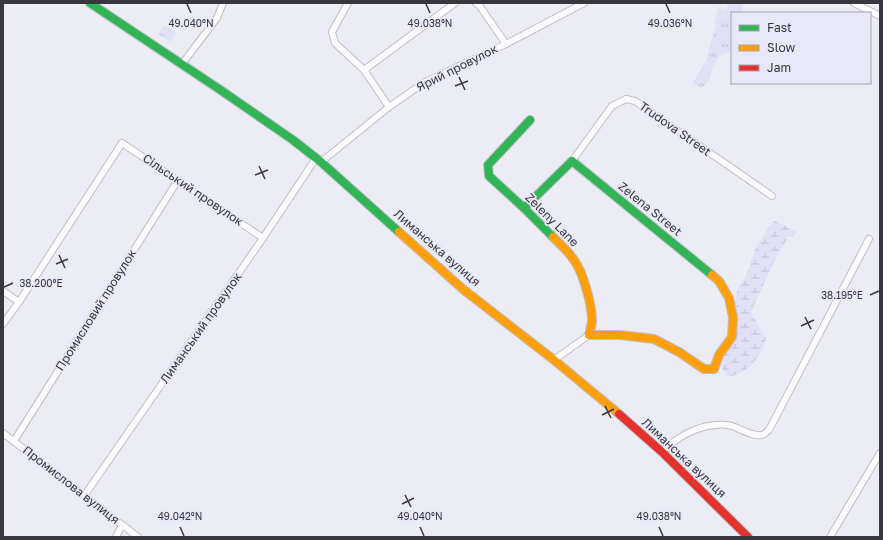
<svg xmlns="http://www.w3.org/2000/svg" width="883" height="540" viewBox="0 0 883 540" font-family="'Golos Text',sans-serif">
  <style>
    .grass { fill: url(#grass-tufts) }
    .wetland { fill: url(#wetland-marsh) }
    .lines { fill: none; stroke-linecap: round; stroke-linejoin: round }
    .street-casing { stroke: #bebec5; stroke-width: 8 }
    .fast-casing { stroke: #bebec5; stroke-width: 10 }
    .slow-casing { stroke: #bebec5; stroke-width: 10 }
    .jam-casing { stroke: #bebec5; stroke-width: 10 }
    .street { stroke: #fcfcfe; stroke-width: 6 }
    .fast { stroke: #30b455; stroke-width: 8 }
    .slow { stroke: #ff9f0a; stroke-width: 8 }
    .jam { stroke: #e5322d; stroke-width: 8 }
    .ticks { fill: none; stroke: #37373d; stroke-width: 1.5 }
    .labels { text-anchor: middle; stroke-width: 3.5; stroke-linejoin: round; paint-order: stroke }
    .street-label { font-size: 12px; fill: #37373d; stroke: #e8e8f9 }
    .ticks-label { font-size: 10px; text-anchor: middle; fill: #37373d; stroke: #e8e8f9; stroke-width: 3.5; stroke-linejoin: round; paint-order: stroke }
  </style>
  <defs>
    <pattern id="grass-tufts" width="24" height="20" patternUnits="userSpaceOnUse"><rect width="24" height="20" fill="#e1e0f7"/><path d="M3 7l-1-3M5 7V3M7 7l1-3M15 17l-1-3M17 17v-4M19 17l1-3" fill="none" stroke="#c2c1d5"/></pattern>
    <pattern id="wetland-marsh" width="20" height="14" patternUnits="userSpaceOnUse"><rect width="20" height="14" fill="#e1e0f7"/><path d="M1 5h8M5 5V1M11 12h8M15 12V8" fill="none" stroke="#c2c1d5"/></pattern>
  </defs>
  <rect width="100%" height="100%" fill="#ececf5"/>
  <g class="grass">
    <path d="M 729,3 L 742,3 L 742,8 L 743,13 L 732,13 L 732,51 L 720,56 L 713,66 L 708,82 L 704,86 L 701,87 L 693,84 C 696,75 700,72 704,65 C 709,53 712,37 716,25 L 714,23 L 719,7 L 726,10 Z"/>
    <path d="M 164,25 L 177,33 L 171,42 L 158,34 Z"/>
  </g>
  <path class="wetland" d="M 775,221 L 796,231 L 793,236 L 788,237 L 777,256 L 751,312 L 766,339 C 763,345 761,352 758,357 C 751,367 739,376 727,377 L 720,365 L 733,340 L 737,328 L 735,302 L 737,290 L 746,276 L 757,245 L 769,227 Z"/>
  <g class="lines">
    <g class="street-casing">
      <g id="street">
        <path d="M 348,3 L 332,32 L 335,43 L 364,70 L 389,107"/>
        <path d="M 476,3 L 479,5 L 506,44"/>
        <path d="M 854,3 L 880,16"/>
        <path d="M 182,64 L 217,18 L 223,3"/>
        <path d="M 364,70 L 455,3"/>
        <path d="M 572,161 L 612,106 L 626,99 L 635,101 L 772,196"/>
        <path d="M 321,162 L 389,107 L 425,82 L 506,44 L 584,3"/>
        <path d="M 3,291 L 19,302"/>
        <path d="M 3,324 L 19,302 L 122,143 L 263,238"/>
        <path d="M 554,360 L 589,335"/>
        <path d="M 3,433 L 138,537"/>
        <path d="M 14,441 L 178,180"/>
        <path d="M 662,452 C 676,438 696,426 716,425 C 721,424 727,425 732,426 C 740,429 754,437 762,435 C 765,434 767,432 769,430 L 869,239"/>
        <path d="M 84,496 L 263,238 L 316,158"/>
        <path d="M 116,537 L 122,525"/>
        <path d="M 830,537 L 880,453"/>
      </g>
    </g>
    <g class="fast-casing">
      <g id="fast">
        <path d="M 90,3 L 222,91 L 293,140 L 321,162 L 399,232"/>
        <path d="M 530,120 L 488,165 L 489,176 L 524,208 L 553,237"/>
        <path d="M 524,208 L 572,161 L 712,275"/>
      </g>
    </g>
    <g class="slow-casing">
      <g id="slow">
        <path d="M 399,232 L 464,290 L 554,360 L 619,414"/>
        <path d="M 553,237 C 560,244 568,251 574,260 C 583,272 592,305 592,320 C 592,325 590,330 589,335 L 620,335 L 654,339 L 679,352 L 704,369 L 714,369 L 719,355 L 732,337 L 733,317 L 729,298 L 719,281 L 712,275"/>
      </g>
    </g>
    <g class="jam-casing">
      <path id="jam" d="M 619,414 L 662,452 L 748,537"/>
    </g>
    <use href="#street" class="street"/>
    <use href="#fast" class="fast"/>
    <use href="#slow" class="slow"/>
    <use href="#jam" class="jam"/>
  </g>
  <path class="ticks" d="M 187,4 L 191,13M 426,4 L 430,13M 666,4 L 670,13M 459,77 L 465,90M 455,86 L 468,81M 259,166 L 265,179M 255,175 L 268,170M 59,255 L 65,268M 56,264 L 68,259M 4,287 L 13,283M 870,295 L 879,291M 805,317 L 811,329M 801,326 L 814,320M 605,406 L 611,418M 602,415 L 614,409M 405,495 L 411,507M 402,504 L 414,498M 180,527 L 184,536M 420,527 L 424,536M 659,527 L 663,536"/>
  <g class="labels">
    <g class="street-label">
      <text transform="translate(457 68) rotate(-27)" y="4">Ярий провулок</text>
      <text transform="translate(675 129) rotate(35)" y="4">Trudova Street</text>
      <text transform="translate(193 190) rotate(34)" y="4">Сільський провулок</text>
      <text transform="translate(650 209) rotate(39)" y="4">Zelena Street</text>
      <text transform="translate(552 220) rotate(45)" y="4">Zeleny Lane</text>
      <text transform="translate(437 248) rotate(41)" y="4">Лиманська вулиця</text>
      <text transform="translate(96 310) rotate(-58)" y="4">Промисловий провулок</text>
      <text transform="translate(201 328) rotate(-55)" y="4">Лиманський провулок</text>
      <text transform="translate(684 458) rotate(43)" y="4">Лиманська вулиця</text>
      <text transform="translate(71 485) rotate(38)" y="4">Промислова вулиця</text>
    </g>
  </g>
  <g class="ticks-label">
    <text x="191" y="27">49.040°N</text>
    <text x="430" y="27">49.038°N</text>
    <text x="670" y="27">49.036°N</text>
    <text x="41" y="287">38.200°E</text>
    <text x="842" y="299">38.195°E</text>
    <text x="180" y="520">49.042°N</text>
    <text x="420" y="520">49.040°N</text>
    <text x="659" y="520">49.038°N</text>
  </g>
  <rect width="883" height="540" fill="none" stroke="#37373d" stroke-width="8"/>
  <rect x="731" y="12" width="140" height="72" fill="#e8e8f9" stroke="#a1a1ae"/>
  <rect x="739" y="25" width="20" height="6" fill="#30b455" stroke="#a1a1ae"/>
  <text x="767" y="32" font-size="12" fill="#37373d">Fast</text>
  <rect x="739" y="45" width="20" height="6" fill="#ff9f0a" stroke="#a1a1ae"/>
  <text x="767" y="52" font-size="12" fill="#37373d">Slow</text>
  <rect x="739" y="65" width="20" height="6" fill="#e5322d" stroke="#a1a1ae"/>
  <text x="767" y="72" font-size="12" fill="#37373d">Jam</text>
</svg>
